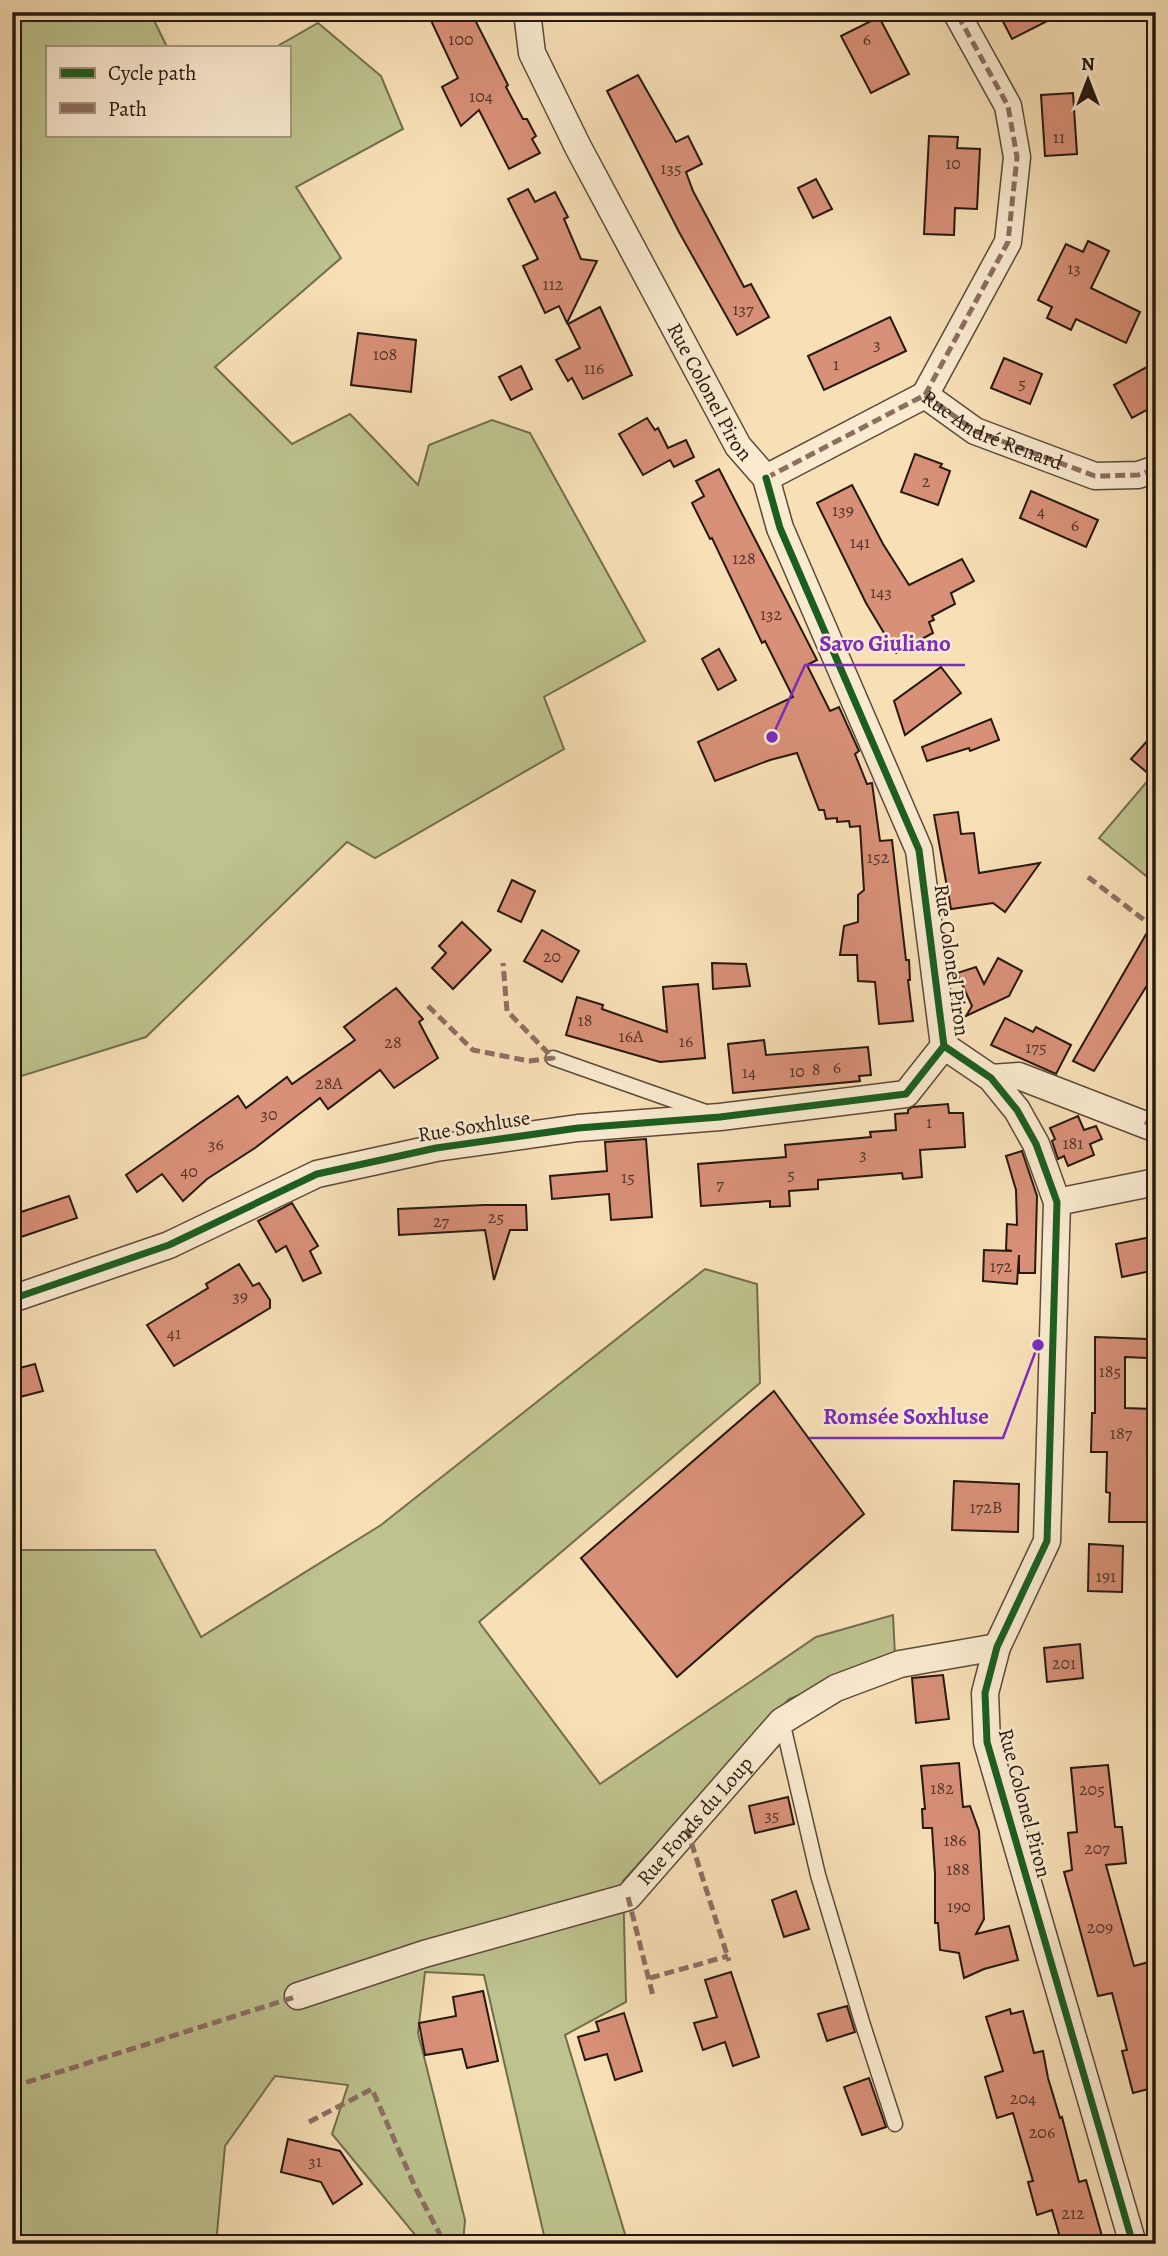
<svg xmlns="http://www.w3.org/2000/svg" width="1168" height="2256" viewBox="0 0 1168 2256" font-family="Alegreya,serif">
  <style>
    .green { fill: #bdc28e; stroke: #726d4e; stroke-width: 2 }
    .building { fill: #d89078; stroke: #27180e; stroke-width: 2 }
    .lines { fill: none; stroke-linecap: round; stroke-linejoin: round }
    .service-casing { stroke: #5b4a38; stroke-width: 17 }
    .minor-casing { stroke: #5b4a38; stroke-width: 29 }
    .service { stroke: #faead0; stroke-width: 14 }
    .minor { stroke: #faead0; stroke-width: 26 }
    .quiet { stroke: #8d6e63; stroke-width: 5; stroke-dasharray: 10 5; stroke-linecap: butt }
    .cycleway-casing { stroke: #faead0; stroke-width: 11 }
    .cycleway { stroke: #1b5e20; stroke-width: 7 }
    .labels { text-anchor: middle; stroke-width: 5; stroke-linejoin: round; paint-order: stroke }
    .number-label { font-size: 18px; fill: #533628 }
    .street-label { font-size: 21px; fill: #27180e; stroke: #faead0 }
    .leader { fill: none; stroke: #7b2cbf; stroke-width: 2.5 }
    .callout-dot { fill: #7b2cbf; stroke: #faead0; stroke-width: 2.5 }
    .callout-label { font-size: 23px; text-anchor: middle; font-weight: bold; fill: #7b2cbf; stroke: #faead0; stroke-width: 5; stroke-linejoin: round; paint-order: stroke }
  </style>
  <rect width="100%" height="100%" fill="#f7dfb6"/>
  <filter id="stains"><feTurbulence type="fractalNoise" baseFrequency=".00286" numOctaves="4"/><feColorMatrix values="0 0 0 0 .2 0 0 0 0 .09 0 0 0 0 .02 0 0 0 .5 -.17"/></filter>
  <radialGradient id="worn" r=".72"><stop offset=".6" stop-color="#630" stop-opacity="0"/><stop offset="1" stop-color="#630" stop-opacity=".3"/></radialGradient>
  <g class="green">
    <path d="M 12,12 L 150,12 L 167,47 L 47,47 L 47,135 L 289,135 L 289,47 L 276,47 L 318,23 L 381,76 L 403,129 L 296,187 L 341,258 L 215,367 L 292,444 L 350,414 L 418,485 L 429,445 L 492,420 L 530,433 L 645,641 L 544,697 L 564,749 L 375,858 L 347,842 L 146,1037 L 12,1079 Z"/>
    <path d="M 1156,771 L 1156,884 L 1099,838 Z"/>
    <path d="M 705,1269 L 757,1284 L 760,1383 L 479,1622 L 600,1784 L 816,1637 L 893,1615 L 895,1656 L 789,1699 L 623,1881 L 626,2002 L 565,2035 L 628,2244 L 546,2244 L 484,1975 L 425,1972 L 418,2033 L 465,2220 L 463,2244 L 413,2244 L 417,2237 L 332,2134 L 348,2085 L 275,2076 L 225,2146 L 216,2244 L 12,2244 L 12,1550 L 155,1550 L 201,1637 L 381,1525 Z"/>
  </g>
  <g class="building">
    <path d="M 427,12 L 471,12 L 508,85 L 506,87 L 523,119 L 527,119 L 536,136 L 532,139 L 540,153 L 509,169 L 479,110 L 461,126 L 442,87 L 458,78 Z"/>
    <path d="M 998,12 L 1065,12 L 1012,39 Z"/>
    <path d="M 879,17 L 909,74 L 871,93 L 841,36 Z"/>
    <path d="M 638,75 L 676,142 L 688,136 L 702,164 L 686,172 L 693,191 L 744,287 L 751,284 L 769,317 L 737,335 L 679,232 L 607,91 Z"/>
    <path d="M 1073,93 L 1077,154 L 1045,156 L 1041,95 Z"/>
    <path d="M 929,136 L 958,137 L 957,148 L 980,149 L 977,209 L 955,208 L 954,235 L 924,234 Z"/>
    <path d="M 816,179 L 832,209 L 813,218 L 798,188 Z"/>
    <path d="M 528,189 L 535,202 L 555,192 L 568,217 L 564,219 L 581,259 L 597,261 L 567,323 L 559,306 L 545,313 L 523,266 L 538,259 L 508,199 Z"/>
    <path d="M 1088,241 L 1109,251 L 1091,288 L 1140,312 L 1126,343 L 1076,319 L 1071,330 L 1047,318 L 1052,307 L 1038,300 L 1066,244 L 1083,252 Z"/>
    <path d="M 600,307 L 632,375 L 583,399 L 572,378 L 568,381 L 556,360 L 580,348 L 568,324 Z"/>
    <path d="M 890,317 L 906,351 L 824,390 L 808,356 Z"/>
    <path d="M 358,333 L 416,340 L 411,392 L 351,385 Z"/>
    <path d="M 1004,358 L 1042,374 L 1030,404 L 991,388 Z"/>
    <path d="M 1156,362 L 1156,405 L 1132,418 L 1114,385 Z"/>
    <path d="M 521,366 L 532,389 L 511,400 L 499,377 Z"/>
    <path d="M 647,418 L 655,430 L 658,428 L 668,448 L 686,440 L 694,457 L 674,467 L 670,460 L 643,475 L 619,434 Z"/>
    <path d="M 915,454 L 942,464 L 940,467 L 950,471 L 938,505 L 901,492 Z"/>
    <path d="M 719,469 L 817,660 L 807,665 L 830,711 L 839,707 L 859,751 L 855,754 L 867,784 L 872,783 L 880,841 L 892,840 L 906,960 L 909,960 L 910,980 L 908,980 L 913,1021 L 879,1024 L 875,982 L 858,981 L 857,955 L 840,955 L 844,926 L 858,922 L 858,895 L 864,890 L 860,826 L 850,827 L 849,821 L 837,822 L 837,818 L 826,819 L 824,810 L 819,810 L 797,753 L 770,760 L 715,781 L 698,742 L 793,697 L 765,641 L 762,643 L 712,538 L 710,539 L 692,503 L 704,496 L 696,481 Z"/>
    <path d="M 852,485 L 883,544 L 909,585 L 962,559 L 974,581 L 951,593 L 955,604 L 932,616 L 934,620 L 929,622 L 933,633 L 896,653 L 866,603 L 817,503 Z"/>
    <path d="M 1031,491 L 1098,520 L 1086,547 L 1020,518 Z"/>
    <path d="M 719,649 L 736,680 L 718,690 L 702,659 Z"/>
    <path d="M 941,667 L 961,693 L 905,735 L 894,701 Z"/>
    <path d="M 991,719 L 999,740 L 970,751 L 969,748 L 927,761 L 922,747 Z"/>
    <path d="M 1156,731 L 1156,780 L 1131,759 Z"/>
    <path d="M 958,812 L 961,834 L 974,833 L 979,873 L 1040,863 L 1005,912 L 993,903 L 951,909 L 934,815 Z"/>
    <path d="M 512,880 L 535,891 L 521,922 L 498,911 Z"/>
    <path d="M 1156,917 L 1156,992 L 1146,987 L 1094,1071 L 1073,1061 Z"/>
    <path d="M 462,922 L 491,950 L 453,989 L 432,968 L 446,953 L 439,946 Z"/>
    <path d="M 542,930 L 579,951 L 562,982 L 524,961 Z"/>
    <path d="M 998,958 L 1022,971 L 1009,996 L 966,1016 L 972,1006 L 957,973 L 976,967 L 984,984 Z"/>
    <path d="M 712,963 L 746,964 L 750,986 L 713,989 Z"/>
    <path d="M 698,984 L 705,1058 L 660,1062 L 566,1035 L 577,997 L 603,1005 L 602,1009 L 667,1032 L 663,987 Z"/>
    <path d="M 396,988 L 423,1019 L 419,1022 L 438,1058 L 394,1088 L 380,1070 L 328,1109 L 320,1098 L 255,1148 L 207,1179 L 183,1201 L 162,1174 L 137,1192 L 126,1175 L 238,1096 L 246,1108 L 287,1077 L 292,1084 L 355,1040 L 344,1027 Z"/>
    <path d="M 1005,1018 L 1033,1032 L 1036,1027 L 1071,1045 L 1056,1074 L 991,1045 Z"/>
    <path d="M 764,1040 L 766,1055 L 868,1047 L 871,1075 L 859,1076 L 860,1081 L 733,1093 L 728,1044 Z"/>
    <path d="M 948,1104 L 949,1113 L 963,1113 L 965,1147 L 920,1150 L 922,1177 L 903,1179 L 902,1173 L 818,1180 L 818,1189 L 789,1191 L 790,1206 L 770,1207 L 770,1201 L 701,1206 L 698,1164 L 786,1157 L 785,1145 L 871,1137 L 870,1132 L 896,1130 L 895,1114 L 908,1113 L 908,1110 L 912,1107 Z"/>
    <path d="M 1078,1116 L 1084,1130 L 1096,1126 L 1102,1139 L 1090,1144 L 1094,1155 L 1068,1166 L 1064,1156 L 1058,1159 L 1052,1141 L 1055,1139 L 1050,1128 Z"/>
    <path d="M 646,1139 L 652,1217 L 611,1220 L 609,1194 L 552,1199 L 550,1176 L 607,1171 L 605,1142 Z"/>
    <path d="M 1022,1151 L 1037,1196 L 1035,1273 L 1019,1273 L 1019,1255 L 1017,1284 L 983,1281 L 984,1250 L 1012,1251 L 1006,1250 L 1007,1224 L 1017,1225 L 1016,1190 L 1006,1156 Z"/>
    <path d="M 69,1196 L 77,1218 L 12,1240 L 12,1215 Z"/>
    <path d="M 292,1203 L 318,1246 L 310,1251 L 321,1273 L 303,1281 L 286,1246 L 276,1252 L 258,1221 Z"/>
    <path d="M 484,1205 L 526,1205 L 527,1230 L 510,1230 L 494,1280 L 485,1230 L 399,1235 L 398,1209 Z"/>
    <path d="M 1156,1236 L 1156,1270 L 1122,1277 L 1116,1244 Z"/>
    <path d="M 239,1264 L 253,1286 L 259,1283 L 270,1300 L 270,1308 L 174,1366 L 147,1325 L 208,1288 L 206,1284 Z"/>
    <path d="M 1095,1337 L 1148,1339 L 1147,1358 L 1125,1357 L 1125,1408 L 1152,1409 L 1149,1522 L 1109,1522 L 1110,1493 L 1106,1492 L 1107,1452 L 1091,1452 L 1092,1413 L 1095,1413 Z"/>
    <path d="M 35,1364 L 43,1391 L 16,1398 L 12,1388 L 12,1370 Z"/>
    <path d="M 774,1391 L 864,1514 L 677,1677 L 581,1558 Z"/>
    <path d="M 954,1481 L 1019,1484 L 1018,1532 L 952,1530 Z"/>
    <path d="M 1089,1544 L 1123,1546 L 1122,1592 L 1088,1591 Z"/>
    <path d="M 1080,1644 L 1083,1678 L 1047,1682 L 1044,1648 Z"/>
    <path d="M 943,1675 L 949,1719 L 916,1723 L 912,1678 Z"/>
    <path d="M 959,1763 L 963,1807 L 970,1806 L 979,1831 L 984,1919 L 976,1934 L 1009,1926 L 1018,1960 L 984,1969 L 964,1978 L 959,1953 L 940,1950 L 938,1923 L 935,1923 L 935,1874 L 932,1828 L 923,1828 L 922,1809 L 925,1809 L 921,1766 Z"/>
    <path d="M 1108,1765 L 1115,1827 L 1122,1827 L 1126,1863 L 1106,1865 L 1134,1966 L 1149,1962 L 1156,1989 L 1156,2001 L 1150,2002 L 1156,2022 L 1156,2087 L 1133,2093 L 1122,2051 L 1127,2050 L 1112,1993 L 1098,1996 L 1064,1872 L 1072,1870 L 1068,1833 L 1077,1832 L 1071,1768 Z"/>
    <path d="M 788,1797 L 794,1824 L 755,1833 L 749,1806 Z"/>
    <path d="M 796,1891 L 809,1929 L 784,1937 L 772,1900 Z"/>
    <path d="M 731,1972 L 759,2057 L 733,2066 L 725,2042 L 703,2050 L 694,2023 L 717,2017 L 705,1980 Z"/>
    <path d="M 483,1991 L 498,2061 L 467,2068 L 462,2049 L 425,2055 L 419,2023 L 456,2016 L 453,1997 Z"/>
    <path d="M 847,2006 L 855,2032 L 827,2041 L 818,2014 Z"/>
    <path d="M 1010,2009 L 1011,2014 L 1023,2011 L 1034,2053 L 1043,2051 L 1048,2078 L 1060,2118 L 1062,2117 L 1079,2182 L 1086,2180 L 1102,2236 L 1076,2244 L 1062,2244 L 1052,2210 L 1037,2215 L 1028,2182 L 1033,2181 L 1013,2113 L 997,2118 L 985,2077 L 1003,2071 L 986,2017 Z"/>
    <path d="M 624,2013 L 642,2071 L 615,2080 L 607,2054 L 585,2060 L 578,2037 L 599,2031 L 596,2022 Z"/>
    <path d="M 869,2078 L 886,2127 L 862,2135 L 844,2087 Z"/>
    <path d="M 288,2139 L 340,2151 L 362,2184 L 333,2204 L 321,2182 L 281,2172 Z"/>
  </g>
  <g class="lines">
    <g class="service-casing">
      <g id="service">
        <path d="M 553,1058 L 706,1112"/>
        <path d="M 782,1721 L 818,1875 L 862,2022 L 895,2124"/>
      </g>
    </g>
    <g class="minor-casing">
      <g id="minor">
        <path id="s1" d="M 527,12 L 532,53 L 578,147 L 738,446 L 766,478 L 780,528 L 919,850 L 944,1046 L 991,1078 L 1017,1110 L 1036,1144 L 1057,1202 L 1047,1541 L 997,1647 L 985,1693 L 987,1742 L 1133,2244"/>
        <path d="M 925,395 L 1008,242 L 1017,157 L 1008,106 L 956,12"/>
        <path d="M 925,395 L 975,431 L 1095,476 L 1138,475 L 1156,469"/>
        <path d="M 766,478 L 925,395"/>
        <path d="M 991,1078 L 1019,1076 L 1156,1129"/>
        <path d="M 1057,1202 L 1156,1182"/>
        <path d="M 12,1299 L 169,1245 L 317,1174 L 436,1148 L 578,1128 L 720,1117 L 906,1094 L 944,1046"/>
        <path id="s2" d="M 298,1996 L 424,1954 L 628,1897 L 782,1721 L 836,1688 L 900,1664 L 997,1647"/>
      </g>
    </g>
    <use href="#service" class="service"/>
    <use href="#minor" class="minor"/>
    <g class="quiet">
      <path d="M 925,395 L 1008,242 L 1017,157 L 1008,106 L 956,12"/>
      <path id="s3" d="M 925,395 L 975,431 L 1095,476 L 1138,475 L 1156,469"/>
      <path d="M 766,478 L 925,395"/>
      <path d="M 1088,877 L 1156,929"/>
      <path d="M 428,1006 L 473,1050 L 529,1061 L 553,1058 L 507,1011 L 503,963"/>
      <path d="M 1146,1125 L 1156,1108"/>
      <path d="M 687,1829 L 729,1961"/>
      <path d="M 628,1897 L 653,1996"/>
      <path d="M 650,1978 L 728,1956"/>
      <path d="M 12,2087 L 298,1996"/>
      <path d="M 309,2122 L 372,2089 L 416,2189 L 445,2244"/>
    </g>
    <g class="cycleway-casing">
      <g id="cycleway">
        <path d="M 766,478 L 780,528 L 919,850 L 944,1046 L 991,1078 L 1017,1110 L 1036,1144 L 1057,1202 L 1047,1541 L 997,1647 L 985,1693 L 987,1742 L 1133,2244"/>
        <path d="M 12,1299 L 169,1245 L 317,1174 L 436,1148 L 578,1128 L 720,1117 L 906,1094 L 944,1046"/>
      </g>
    </g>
    <use href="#cycleway" class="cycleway"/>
  </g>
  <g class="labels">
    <g class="number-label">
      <text x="461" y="45">100</text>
      <text x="867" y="45">6</text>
      <text x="481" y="102">104</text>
      <text x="1059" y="143">11</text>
      <text x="953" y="169">10</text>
      <text x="671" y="174">135</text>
      <text x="1074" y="274">13</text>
      <text x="553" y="290">112</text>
      <text x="743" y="315">137</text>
      <text x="877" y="350">3</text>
      <text x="385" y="360">108</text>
      <text x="836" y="370">1</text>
      <text x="594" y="374">116</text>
      <text x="1022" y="389">5</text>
      <text x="926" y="487">2</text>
      <text x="843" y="516">139</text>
      <text x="1041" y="517">4</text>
      <text x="1075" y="531">6</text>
      <text x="860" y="548">141</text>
      <text x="744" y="564">128</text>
      <text x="881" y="598">143</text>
      <text x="771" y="620">132</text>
      <text x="878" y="863">152</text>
      <text x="552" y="962">20</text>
      <text x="585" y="1026">18</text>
      <text x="631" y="1042">16A</text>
      <text x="686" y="1047">16</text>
      <text x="393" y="1048">28</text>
      <text x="1036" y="1053">175</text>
      <text x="837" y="1073">6</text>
      <text x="816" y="1075">8</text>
      <text x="797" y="1077">10</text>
      <text x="749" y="1078">14</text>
      <text x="329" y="1089">28A</text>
      <text x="269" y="1120">30</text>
      <text x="929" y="1128">1</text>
      <text x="1073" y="1149">181</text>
      <text x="216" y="1150">36</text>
      <text x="863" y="1160">3</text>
      <text x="189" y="1177">40</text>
      <text x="791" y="1180">5</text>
      <text x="628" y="1183">15</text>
      <text x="720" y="1190">7</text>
      <text x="496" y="1223">25</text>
      <text x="441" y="1227">27</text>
      <text x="1001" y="1272">172</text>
      <text x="240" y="1302">39</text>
      <text x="174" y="1339">41</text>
      <text x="1110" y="1377">185</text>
      <text x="1121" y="1439">187</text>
      <text x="986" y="1513">172B</text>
      <text x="1106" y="1582">191</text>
      <text x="1064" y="1669">201</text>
      <text x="942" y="1794">182</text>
      <text x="1092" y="1795">205</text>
      <text x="772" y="1821">35</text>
      <text x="955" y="1846">186</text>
      <text x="1097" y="1854">207</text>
      <text x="958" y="1875">188</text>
      <text x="959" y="1912">190</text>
      <text x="1100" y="1933">209</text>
      <text x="1023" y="2104">204</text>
      <text x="1042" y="2138">206</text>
      <text x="315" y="2167">31</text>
      <text x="1073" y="2219">212</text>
    </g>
    <g class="street-label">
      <text dy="7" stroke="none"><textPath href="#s1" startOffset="424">Rue Colonel Piron</textPath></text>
      <text dy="7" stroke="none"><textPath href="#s3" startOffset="77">Rue André Renard</textPath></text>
      <text transform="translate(952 960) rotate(82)" y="7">Rue Colonel Piron</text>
      <text transform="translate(474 1126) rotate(-9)" y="7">Rue Soxhluse</text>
      <text transform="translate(1025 1803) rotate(75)" y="7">Rue Colonel Piron</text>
      <text dy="7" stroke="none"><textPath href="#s2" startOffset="446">Rue Fonds du Loup</textPath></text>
    </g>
  </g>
  <path class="leader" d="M772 737L805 665H965M1038 1345L1003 1438H809"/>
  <g class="callout-dot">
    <circle cx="772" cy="737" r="7"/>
    <circle cx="1038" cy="1345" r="7"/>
  </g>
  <g class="callout-label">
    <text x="885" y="651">Savo Giuliano</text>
    <text x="906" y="1424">Romsée Soxhluse</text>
  </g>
  <rect width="1168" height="2256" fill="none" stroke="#f7dfb6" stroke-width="42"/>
  <rect x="14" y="14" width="1140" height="2228" fill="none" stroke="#27180e" stroke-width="3.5"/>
  <rect x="21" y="21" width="1126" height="2214" fill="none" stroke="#27180e" stroke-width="2"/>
  <rect x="46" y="46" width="245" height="91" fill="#faead0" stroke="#a69682" stroke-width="2"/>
  <rect x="60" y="68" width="35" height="10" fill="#1b5e20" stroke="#a69682" stroke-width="2"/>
  <text x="108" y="80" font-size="21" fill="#27180e">Cycle path</text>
  <rect x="60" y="103" width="35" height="10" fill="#8d6e63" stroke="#a69682" stroke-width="2"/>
  <text x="108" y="116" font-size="21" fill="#27180e">Path</text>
  <g transform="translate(1088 80)" stroke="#faead0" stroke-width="5" paint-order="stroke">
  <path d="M0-5L12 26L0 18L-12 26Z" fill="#27180e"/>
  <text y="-10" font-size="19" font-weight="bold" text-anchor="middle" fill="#27180e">N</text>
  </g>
  <rect width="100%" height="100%" filter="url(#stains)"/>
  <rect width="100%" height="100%" fill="url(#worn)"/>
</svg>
